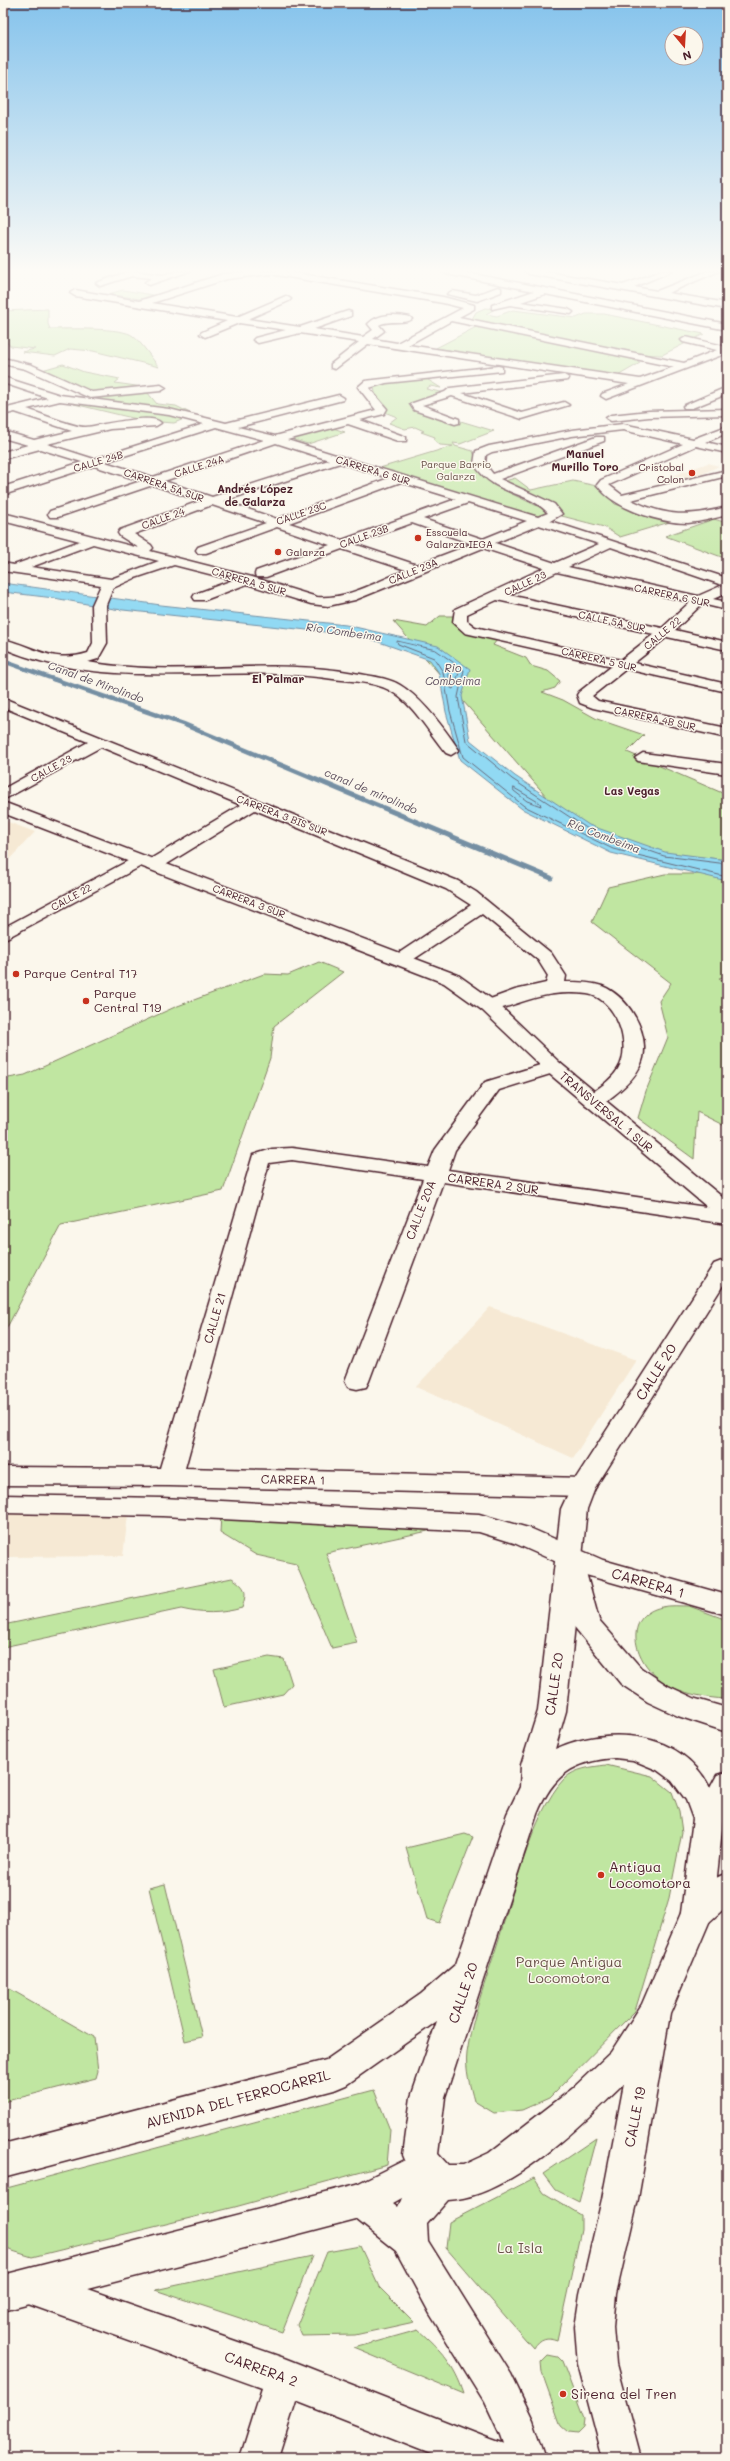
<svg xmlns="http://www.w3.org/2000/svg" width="730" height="2461" viewBox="0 0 730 2461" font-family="Mali,sans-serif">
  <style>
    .built { fill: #f6e9d4 }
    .green { fill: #c0e6a1; stroke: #858266 }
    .water { fill: #91d9f3; stroke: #758fa3 }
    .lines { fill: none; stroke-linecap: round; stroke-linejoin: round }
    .shore { stroke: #66697b; stroke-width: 1 }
    .stream-far1 { stroke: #758fa3; stroke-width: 4 }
    .stream { stroke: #758fa3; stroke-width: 5 }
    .street-casing { stroke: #4a1f2b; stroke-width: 3 }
    .secondary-casing { stroke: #4a1f2b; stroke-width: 3 }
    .primary-casing { stroke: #4a1f2b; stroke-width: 3 }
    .street { fill: #fbf7ec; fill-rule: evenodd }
    .secondary { fill: #fbf7ec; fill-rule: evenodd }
    .primary { fill: #fbf7ec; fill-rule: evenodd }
    .poi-dot { fill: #c8321e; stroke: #fbf7ec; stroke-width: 1.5 }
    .labels { text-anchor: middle; stroke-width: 3; stroke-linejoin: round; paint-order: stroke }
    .far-street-label { font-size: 10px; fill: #4a1f2b; stroke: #fbf7ec }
    .far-park-label { font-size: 10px; fill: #685148; stroke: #fbf7ec }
    .far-poi-label { font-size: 10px; fill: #4a1f2b; stroke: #fbf7ec; text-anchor: start }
    .far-neighbourhood-label { font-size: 11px; font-weight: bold; fill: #4a1f2b; stroke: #fbf7ec }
    .far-water-label { font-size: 11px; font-style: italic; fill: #5c4e5d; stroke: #fbf7ec }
    .poi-label { font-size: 12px; fill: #4a1f2b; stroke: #fbf7ec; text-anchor: start }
    .street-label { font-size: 12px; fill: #4a1f2b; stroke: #fbf7ec }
    .near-street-label { font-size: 14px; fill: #4a1f2b; stroke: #fbf7ec }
    .near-poi-label { font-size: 14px; fill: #4a1f2b; stroke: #fbf7ec; text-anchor: start }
    .near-park-label { font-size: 14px; fill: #685148; stroke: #fbf7ec }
  </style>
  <rect width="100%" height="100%" fill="#fbf7ec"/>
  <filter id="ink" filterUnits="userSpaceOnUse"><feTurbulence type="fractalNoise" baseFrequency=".025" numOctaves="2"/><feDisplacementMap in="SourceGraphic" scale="8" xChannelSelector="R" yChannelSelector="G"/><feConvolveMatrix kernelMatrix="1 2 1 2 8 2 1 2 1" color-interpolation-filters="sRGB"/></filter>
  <g filter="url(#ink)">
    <g class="built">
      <path d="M 708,463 L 719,466 L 698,476 L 673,483 L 661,480 Z"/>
      <path d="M 3,820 L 35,832 L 3,866 Z"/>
      <path d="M 490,1307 L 636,1360 L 573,1458 L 416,1387 Z"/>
      <path d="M 3,1514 L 128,1515 L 123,1556 L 3,1557 Z"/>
    </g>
    <g class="green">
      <path d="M 123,290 L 153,295 L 140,299 L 108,294 Z"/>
      <path d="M 485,308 L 495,309 L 486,314 L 497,316 L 513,310 L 576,318 L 586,314 L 604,314 L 704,334 L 662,355 L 637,354 L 472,319 L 476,312 Z"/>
      <path d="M 48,309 L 48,324 L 50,329 C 66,329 123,327 133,336 C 143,344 151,358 159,367 L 93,351 L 70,349 L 55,356 L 22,352 L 35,349 L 11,346 L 3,340 L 3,311 Z"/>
      <path d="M 478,326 L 623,355 L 640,363 L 616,377 L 436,348 Z"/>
      <path d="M 63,364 L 84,372 L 120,379 L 115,383 L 143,387 L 89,393 L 42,370 Z"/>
      <path d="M 425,378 L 441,388 L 430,386 L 426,389 L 445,393 L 430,396 L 433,399 L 428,401 L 433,404 L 420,404 L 421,407 L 437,410 L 454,419 L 494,431 L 460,444 L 453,443 L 455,446 L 473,451 L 479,469 L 493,485 L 552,513 L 538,519 L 373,470 L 453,446 L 440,445 L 434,440 L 435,437 L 421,432 L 424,431 L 415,427 L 405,429 L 389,423 L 397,417 L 377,409 L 374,385 Z"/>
      <path d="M 147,392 L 157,404 L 176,406 L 194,415 L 174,423 L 145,421 L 74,404 L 92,397 Z"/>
      <path d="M 330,427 L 345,432 L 308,444 L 290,439 Z"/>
      <path d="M 515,478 L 531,490 L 573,481 L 597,486 L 615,504 L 673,521 L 620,537 L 604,527 L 558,515 L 505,481 Z"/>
      <path d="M 714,519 L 727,523 L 727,559 L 665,536 Z"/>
      <path d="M 440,616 L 453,616 L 466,632 L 497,640 L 493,645 L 526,658 L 531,666 L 548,671 L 560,681 L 555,688 L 542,692 L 563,700 L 597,719 L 644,735 L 627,752 L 727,795 L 727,860 L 656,852 L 568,821 L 393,621 L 427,627 Z"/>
      <path d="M 665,874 L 727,874 L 727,976 L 719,978 L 727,983 L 727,1127 L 697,1112 L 694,1159 L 638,1118 L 646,1091 L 668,1037 L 659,1001 L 671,983 L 592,922 L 608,887 Z"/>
      <path d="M 319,962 L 343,972 L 274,1026 L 270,1058 L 223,1191 L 61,1225 L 3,1335 L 3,1079 L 25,1075 L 175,1007 L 264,974 L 288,975 Z"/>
      <path d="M 221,1515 L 456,1525 L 326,1553 L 357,1643 L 332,1648 L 296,1564 L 256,1555 L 220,1533 Z"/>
      <path d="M 232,1578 C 247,1588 247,1592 242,1608 C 220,1614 203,1614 181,1609 L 3,1647 L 3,1625 Z"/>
      <path d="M 689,1606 L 727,1620 L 727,1699 C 705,1698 676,1693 658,1678 C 634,1659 622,1616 662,1607 C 670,1605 680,1606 689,1606 Z"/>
      <path d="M 269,1657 L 284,1659 L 292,1684 L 283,1694 L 224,1707 L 214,1669 Z"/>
      <path d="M 606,1765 L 652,1776 L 672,1792 L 679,1811 L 682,1832 L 669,1898 L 635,2011 L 549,2098 L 522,2110 L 494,2113 L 474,2101 C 470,2086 465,2069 467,2053 C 472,2017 486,1980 497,1945 C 511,1901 533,1811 564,1779 C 575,1768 592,1767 606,1765 Z"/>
      <path d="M 465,1834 L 473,1837 L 439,1923 L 427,1919 L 406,1848 Z"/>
      <path d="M 165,1884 L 202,2037 L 185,2041 L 149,1888 Z"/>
      <path d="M 3,1985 L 94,2037 L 98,2071 L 96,2078 L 3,2102 Z"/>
      <path d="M 374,2090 L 390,2130 L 387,2165 L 235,2207 L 32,2257 L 3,2248 L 3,2189 Z"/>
      <path d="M 596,2138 L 579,2202 L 555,2190 L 543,2174 Z"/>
      <path d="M 534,2178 L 544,2193 L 581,2215 L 581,2230 L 557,2340 C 546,2336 539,2338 533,2348 L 446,2248 L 449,2222 Z"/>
      <path d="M 360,2246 L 379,2287 L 414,2322 L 355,2335 L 302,2336 L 297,2325 L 327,2252 Z"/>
      <path d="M 312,2256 L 282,2332 L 155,2290 Z"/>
      <path d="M 418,2330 C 441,2350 454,2364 464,2394 L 354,2348 Z"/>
      <path d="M 548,2355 L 558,2357 L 562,2361 L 584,2419 L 583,2427 L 577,2433 L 568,2432 L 561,2426 L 542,2373 L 541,2362 Z"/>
    </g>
    <path class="water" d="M 3,583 L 161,605 L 346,625 L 438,646 L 470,669 L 462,696 L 470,740 L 515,776 L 589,825 L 665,852 L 727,860 L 727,881 L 611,853 L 522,809 L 460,760 L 446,712 L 439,673 L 430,660 L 362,636 L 114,609 L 54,598 L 3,592 Z"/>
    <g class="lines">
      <g class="shore">
        <path d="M 448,666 L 459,673 L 453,689 L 451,688 Z"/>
        <path d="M 514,788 L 540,803 L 541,806 L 527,801 L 514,791 Z"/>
        <path d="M 727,864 L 664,856 L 588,829 L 512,779 L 466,741 L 458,697 L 464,670 L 436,650 L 397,641 L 398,644 L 434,658 L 443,672 L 450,711 L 463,757 L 524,806 L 613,849 L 727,877"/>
      </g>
      <path class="stream-far1" d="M 3,661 L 56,680"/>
      <path class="stream" d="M 53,679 L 183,724 L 551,878"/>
      <g class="street-casing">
        <g id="street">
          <path d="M 130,271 L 164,275 L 178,271 L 190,271 L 149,285 L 145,282 L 152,278 L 132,276 L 100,286 L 96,283 Z"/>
          <path d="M 254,271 L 283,271 L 443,297 L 474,305 L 474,309 L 459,317 L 684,363 L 717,350 L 683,342 L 681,340 L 686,337 L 727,347 L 727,353 L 606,399 L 601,396 L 602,394 L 629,384 L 368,344 L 335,369 L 331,368 L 331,364 L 359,342 L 300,333 L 258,343 L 253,340 L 255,338 L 286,330 L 239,323 L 205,337 L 200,334 L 202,332 L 227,321 L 75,296 L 70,293 L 75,290 L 139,301 L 223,274 ZM 270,274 L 443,303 L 463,308 L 397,343 L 373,339 L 384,331 L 379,325 C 389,319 406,325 412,319 L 410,317 C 397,314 378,313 368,324 L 373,330 L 363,337 L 314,329 L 351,316 L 351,312 L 348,311 L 300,327 L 248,319 L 289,301 L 291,299 L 286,296 L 237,317 L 152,303 L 227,279 ZM 451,321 L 674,367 L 640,379 L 408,345 Z"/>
          <path d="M 442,271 L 458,271 L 727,324 L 727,330 L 545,294 L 521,302 L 568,309 L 573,312 L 571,314 L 510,305 L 492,309 L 492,305 L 534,291 L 446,274 Z"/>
          <path d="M 525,271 L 542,271 L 623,285 L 661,271 L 672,271 L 634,287 L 657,291 L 708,271 L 719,271 L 668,293 L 727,303 L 727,309 L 529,274 Z"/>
          <path d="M 498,287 L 501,288 L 501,292 L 477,301 L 447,294 L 452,291 L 476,295 Z"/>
          <path d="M 3,358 L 32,365 L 92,392 L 161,385 L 166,388 L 161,391 L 90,398 L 25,369 L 3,364 Z"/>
          <path d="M 498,366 L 502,367 L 502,371 L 386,383 L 369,388 L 387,409 L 384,414 L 360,420 L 406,437 L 406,441 L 398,441 L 348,424 L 287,440 L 538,517 L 548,513 C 527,490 494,496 474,464 L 476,451 L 489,446 L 572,430 L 623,424 L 693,439 L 727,426 L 727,433 L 706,442 L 727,447 L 727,453 L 696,446 L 609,485 L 622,495 L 727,470 L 727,476 L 631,500 C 667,517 689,517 727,507 L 727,515 C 714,518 701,522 688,523 C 660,523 614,509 597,485 L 601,480 L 683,444 L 623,430 L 572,436 L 492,452 L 486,455 L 485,464 L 493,474 L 596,437 L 604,437 L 604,441 L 500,479 L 554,504 L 562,514 L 550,521 L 727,578 L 727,593 L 713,599 L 727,602 L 727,610 L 702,604 L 675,630 L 727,642 L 727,650 L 667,637 L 634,663 L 727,684 L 727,692 L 626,669 L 592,696 L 598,701 L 727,728 L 727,738 L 593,708 L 580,703 L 577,695 L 579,692 L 612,666 L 465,633 L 453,622 L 455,609 L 544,568 L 483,548 L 355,600 L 328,606 L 311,604 L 247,584 L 205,600 L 195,600 L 193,597 L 195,594 L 233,580 L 174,565 L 135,578 L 113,588 L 106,605 L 107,643 L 98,659 L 88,662 C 176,678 266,657 354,673 C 369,676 387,677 400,685 C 423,699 444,728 459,750 L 451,755 L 446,753 C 429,733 413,703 389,690 C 374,682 350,681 333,679 C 222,662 110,694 3,648 L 3,639 C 36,647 51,664 88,653 L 93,643 L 92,605 L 101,585 L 3,571 L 3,563 L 14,565 L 80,541 L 3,521 L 3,513 L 139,548 L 120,536 L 118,533 L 120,530 L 200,501 L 153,485 L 58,517 L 50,517 L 48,514 L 50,511 L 141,481 L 94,466 L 3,495 L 3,487 L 82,462 L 40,449 L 3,459 L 3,452 L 28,445 L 3,438 L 3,431 L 34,440 L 72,431 L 15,412 L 3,415 L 3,409 L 48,398 L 3,383 L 3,377 L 60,395 L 169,409 L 226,423 L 339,395 L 344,398 L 343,400 L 238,427 L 275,436 L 376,410 L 358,387 L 365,381 ZM 60,401 L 169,415 L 204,424 L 94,459 L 47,444 L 110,429 L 156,426 L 161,423 C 153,412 100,426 86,427 C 76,428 39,413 27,409 ZM 216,427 L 264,440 L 153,477 L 105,462 ZM 276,443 L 329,460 L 212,497 L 164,481 ZM 340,463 L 389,478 L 277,519 L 224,501 ZM 401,482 L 456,499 L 342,540 L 289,523 ZM 468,503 L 527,521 L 483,539 L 423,519 ZM 212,505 L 266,523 L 198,547 L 196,550 L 198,553 L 206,553 L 277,527 L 330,545 L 256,571 L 255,574 L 256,577 L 266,577 L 342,549 L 406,570 C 378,581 347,600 317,597 L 252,577 L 150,551 L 153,548 L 151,545 L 134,534 ZM 412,523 L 472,544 L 417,565 L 354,544 ZM 539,525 L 599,544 L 555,563 L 495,543 ZM 93,544 L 159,561 L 111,579 L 31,567 ZM 611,547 L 722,585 L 723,585 L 698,596 L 568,567 ZM 557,572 L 690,602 L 662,628 L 509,595 ZM 497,600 L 654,634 L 621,660 L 475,627 L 467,621 L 467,614 Z"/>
          <path d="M 564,375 L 569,378 L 568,380 L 462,393 L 522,413 L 564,402 L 569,405 L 522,419 L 452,396 L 422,405 L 459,419 L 459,423 L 455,424 L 414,410 L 410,404 L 445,392 L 450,388 Z"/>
          <path d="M 727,387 L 727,394 L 692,408 L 684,408 L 683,406 Z"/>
          <path d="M 727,409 L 727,415 L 649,417 L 611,421 L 606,418 L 611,415 L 649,411 Z"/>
          <path d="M 3,698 L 458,881 L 476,892 L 551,953 L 566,976 L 565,982 C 577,982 590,982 602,986 C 627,996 649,1030 643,1058 C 639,1074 626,1086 613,1096 C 604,1103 598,1108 586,1105 L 583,1101 L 586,1097 C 597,1089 611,1081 618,1069 C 633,1046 616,998 587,994 C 546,989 526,1002 489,1012 L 482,1010 L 480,1006 L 482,1002 L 515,990 L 546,983 L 548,976 L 538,960 L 482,914 L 408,963 L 396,963 L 393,959 L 396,955 L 471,905 L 446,889 L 255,810 L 159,869 L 147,869 L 145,865 L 147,861 L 241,805 L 101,747 L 3,800 L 3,789 L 88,742 L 3,707 Z"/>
          <path d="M 643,753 L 727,764 L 727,774 L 638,761 L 635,758 Z"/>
          <path d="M 139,855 L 145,856 L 147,860 L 145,864 L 3,940 L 3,928 Z"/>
          <path d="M 553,1061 L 560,1063 L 563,1067 L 560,1071 L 499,1090 L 455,1150 L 448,1170 L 727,1210 L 727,1224 L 443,1182 L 369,1381 L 366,1387 L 357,1389 L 348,1387 L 345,1381 L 423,1179 L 292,1160 L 269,1163 L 185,1468 L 583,1478 L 592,1481 L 596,1487 L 592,1493 L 583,1496 L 170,1486 L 3,1485 L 3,1467 L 160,1468 L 253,1155 L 272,1149 L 292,1148 L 428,1167 L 435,1150 L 485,1082 Z"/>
          <path d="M 3,1495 L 162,1498 L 479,1514 L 532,1529 L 603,1560 L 727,1595 L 727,1615 L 586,1575 L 514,1543 L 479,1532 L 162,1516 L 3,1513 Z"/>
          <path d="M 30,2269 L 284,2358 L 490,2439 L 504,2444 L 509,2458 L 441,2458 L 296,2401 L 278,2458 L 240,2458 L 262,2388 L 17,2300 L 12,2287 L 17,2274 Z"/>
        </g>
      </g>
      <g class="secondary-casing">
        <g id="secondary">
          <path d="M 3,802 L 458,975 L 496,1002 L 560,1063 L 727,1201 L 727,1219 L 719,1217 L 546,1071 L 482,1010 L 444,983 L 3,813 Z"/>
          <path d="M 571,1555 L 580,1558 L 584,1565 L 599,1620 L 641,1668 L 668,1686 L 696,1699 L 727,1708 L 727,1732 L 678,1716 L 648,1702 L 621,1684 L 572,1624 L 558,1565 L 562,1558 Z"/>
          <path d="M 727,1873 L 727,1906 L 708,1923 L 697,1927 L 686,1923 L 681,1913 C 689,1896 709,1880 727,1873 Z"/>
        </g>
      </g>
      <g class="primary-casing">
        <path id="primary" d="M 727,1259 L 727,1279 L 595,1488 L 587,1509 L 566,1711 L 555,1749 C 608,1725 681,1730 710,1788 L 717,1775 L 727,1772 L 727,1812 L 723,1820 L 713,1913 L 670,2014 L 638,2199 L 616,2294 L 613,2327 L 616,2364 L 641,2458 L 603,2458 L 578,2364 L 575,2327 L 580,2294 L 602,2199 L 624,2084 C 583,2124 508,2198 448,2200 L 427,2224 L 428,2241 L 511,2374 L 533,2420 L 546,2458 L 508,2458 L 500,2435 L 484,2401 L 430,2314 L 396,2251 L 356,2219 L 3,2311 L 3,2275 L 357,2184 L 405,2160 L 403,2155 L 411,2097 L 437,2021 L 346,2085 L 334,2090 L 3,2178 L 3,2144 L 326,2060 L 421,1994 L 456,1964 L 507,1814 L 520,1787 L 521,1765 L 538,1711 L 561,1509 L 574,1481 L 714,1264 ZM 615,1758 L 633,1760 L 657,1770 L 672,1781 L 686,1800 L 693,1819 L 681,1913 L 642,2004 L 611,2052 L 572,2089 L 489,2153 L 463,2165 L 448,2165 L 438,2154 L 445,2097 L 537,1814 C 553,1775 573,1761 615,1758 ZM 402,2198 L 398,2207 L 393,2203 Z"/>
      </g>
      <use href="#street" class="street"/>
      <use href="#secondary" class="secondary"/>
      <use href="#primary" class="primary"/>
    </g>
  </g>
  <linearGradient id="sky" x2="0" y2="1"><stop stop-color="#85c3ec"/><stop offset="0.44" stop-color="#fdfbf6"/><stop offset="1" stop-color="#fdfbf6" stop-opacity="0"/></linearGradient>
  <rect width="730" height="615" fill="url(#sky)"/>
  <g class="poi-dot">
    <circle cx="692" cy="473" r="4"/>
    <circle cx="418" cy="538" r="4"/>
    <circle cx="278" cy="552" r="4"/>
    <circle cx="16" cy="974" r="4"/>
    <circle cx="86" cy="1001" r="4"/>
    <circle cx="601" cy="1875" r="4"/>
    <circle cx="563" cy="2394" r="4"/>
  </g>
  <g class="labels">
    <g class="far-street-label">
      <text transform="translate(98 461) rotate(-17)" y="4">CALLE 24B</text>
      <text transform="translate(199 466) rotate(-18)" y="4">CALLE 24A</text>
      <text transform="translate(373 470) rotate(17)" y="4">CARRERA 6 SUR</text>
      <text transform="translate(164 485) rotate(19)" y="4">CARRERA 5A SUR</text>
      <text transform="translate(301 513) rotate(-19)" y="4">CALLE 23C</text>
      <text transform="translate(163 518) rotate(-20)" y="4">CALLE 24</text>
      <text transform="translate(364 536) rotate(-20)" y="4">CALLE 23B</text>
      <text transform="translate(413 571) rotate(-22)" y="4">CALLE 23A</text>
      <text transform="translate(249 581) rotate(16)" y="4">CARRERA 5 SUR</text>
      <text transform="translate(525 583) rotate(-25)" y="4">CALLE 23</text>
      <text transform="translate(672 595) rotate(12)" y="4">CARRERA 6 SUR</text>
      <text transform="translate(612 621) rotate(12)" y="4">CALLE 5A SUR</text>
      <text transform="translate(662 633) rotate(-40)" y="4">CALLE 22</text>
      <text transform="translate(599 659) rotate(13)" y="4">CARRERA 5 SUR</text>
      <text transform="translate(655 718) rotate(12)" y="4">CARRERA 4B SUR</text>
      <text transform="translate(51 768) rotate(-29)" y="4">CALLE 23</text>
      <text transform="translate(282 815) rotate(21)" y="4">CARRERA 3 BIS SUR</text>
      <text transform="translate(71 897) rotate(-29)" y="4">CALLE 22</text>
      <text transform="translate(249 901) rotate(21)" y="4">CARRERA 3 SUR</text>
    </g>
    <g class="far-park-label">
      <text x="456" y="468">Parque Barrio<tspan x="456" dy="12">Galarza</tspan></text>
    </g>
    <g class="far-poi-label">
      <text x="684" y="471" text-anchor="end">Cristobal<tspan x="684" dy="12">Colon</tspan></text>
      <text x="426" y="536">Esscuela<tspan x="426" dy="12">Galarza IEGA</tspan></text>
      <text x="286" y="556">Galarza</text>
    </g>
    <g class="far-neighbourhood-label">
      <text x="585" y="458">Manuel<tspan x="585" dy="13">Murillo Toro</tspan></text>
      <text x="255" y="493">Andrés López<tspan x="255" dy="13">de Galarza</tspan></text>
      <text x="278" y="683">El Palmar</text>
      <text x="632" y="795">Las Vegas</text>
    </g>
    <g class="far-water-label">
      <text transform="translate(344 632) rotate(8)" y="4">Río Combeima</text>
      <text x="453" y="672">Rio<tspan x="453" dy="13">Combeima</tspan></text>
      <text transform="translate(96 682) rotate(20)" y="4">Canal de Mirolindo</text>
      <text transform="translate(371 791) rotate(23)" y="4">canal de mirolindo</text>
      <text transform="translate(604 836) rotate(21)" y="4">Río Combeima</text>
    </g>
    <g class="poi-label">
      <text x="24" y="978">Parque Central T17</text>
      <text x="94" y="998">Parque<tspan x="94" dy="14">Central T19</tspan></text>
    </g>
    <g class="street-label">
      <text transform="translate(606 1112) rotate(40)" y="4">TRANSVERSAL 1 SUR</text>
      <text transform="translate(493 1184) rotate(8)" y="4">CARRERA 2 SUR</text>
      <text transform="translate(421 1210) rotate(-69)" y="4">CALLE 20A</text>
      <text transform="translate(215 1318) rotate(-74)" y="4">CALLE 21</text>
      <text transform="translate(293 1480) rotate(1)" y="4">CARRERA 1</text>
    </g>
    <g class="near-street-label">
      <text transform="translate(656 1372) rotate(-58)" y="5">CALLE 20</text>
      <text transform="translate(648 1583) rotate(16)" y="5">CARRERA 1</text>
      <text transform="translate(554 1684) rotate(-82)" y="5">CALLE 20</text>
      <text transform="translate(463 1993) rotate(-71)" y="5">CALLE 20</text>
      <text transform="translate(238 2099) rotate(-15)" y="5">AVENIDA DEL FERROCARRIL</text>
      <text transform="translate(635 2117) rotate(-79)" y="5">CALLE 19</text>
      <text transform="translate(261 2369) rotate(20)" y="5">CARRERA 2</text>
    </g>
    <g class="near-poi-label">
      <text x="609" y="1872">Antigua<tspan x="609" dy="16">Locomotora</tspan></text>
      <text x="571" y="2399">Sirena del Tren</text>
    </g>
    <g class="near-park-label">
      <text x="569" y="1967">Parque Antigua<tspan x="569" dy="16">Locomotora</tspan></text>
      <text x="520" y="2253">La Isla</text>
    </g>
  </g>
  <rect width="730" height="2461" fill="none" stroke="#fbf7ec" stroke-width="16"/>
  <rect x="8" y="8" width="714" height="2445" fill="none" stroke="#4a1f2b" stroke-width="1.5" filter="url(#ink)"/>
  <g transform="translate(684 46) rotate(162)"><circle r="19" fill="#fbf7ec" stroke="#b4a19f"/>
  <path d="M0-3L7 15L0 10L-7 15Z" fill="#c8321e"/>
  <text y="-6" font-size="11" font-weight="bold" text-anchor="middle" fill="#4a1f2b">N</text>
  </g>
</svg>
